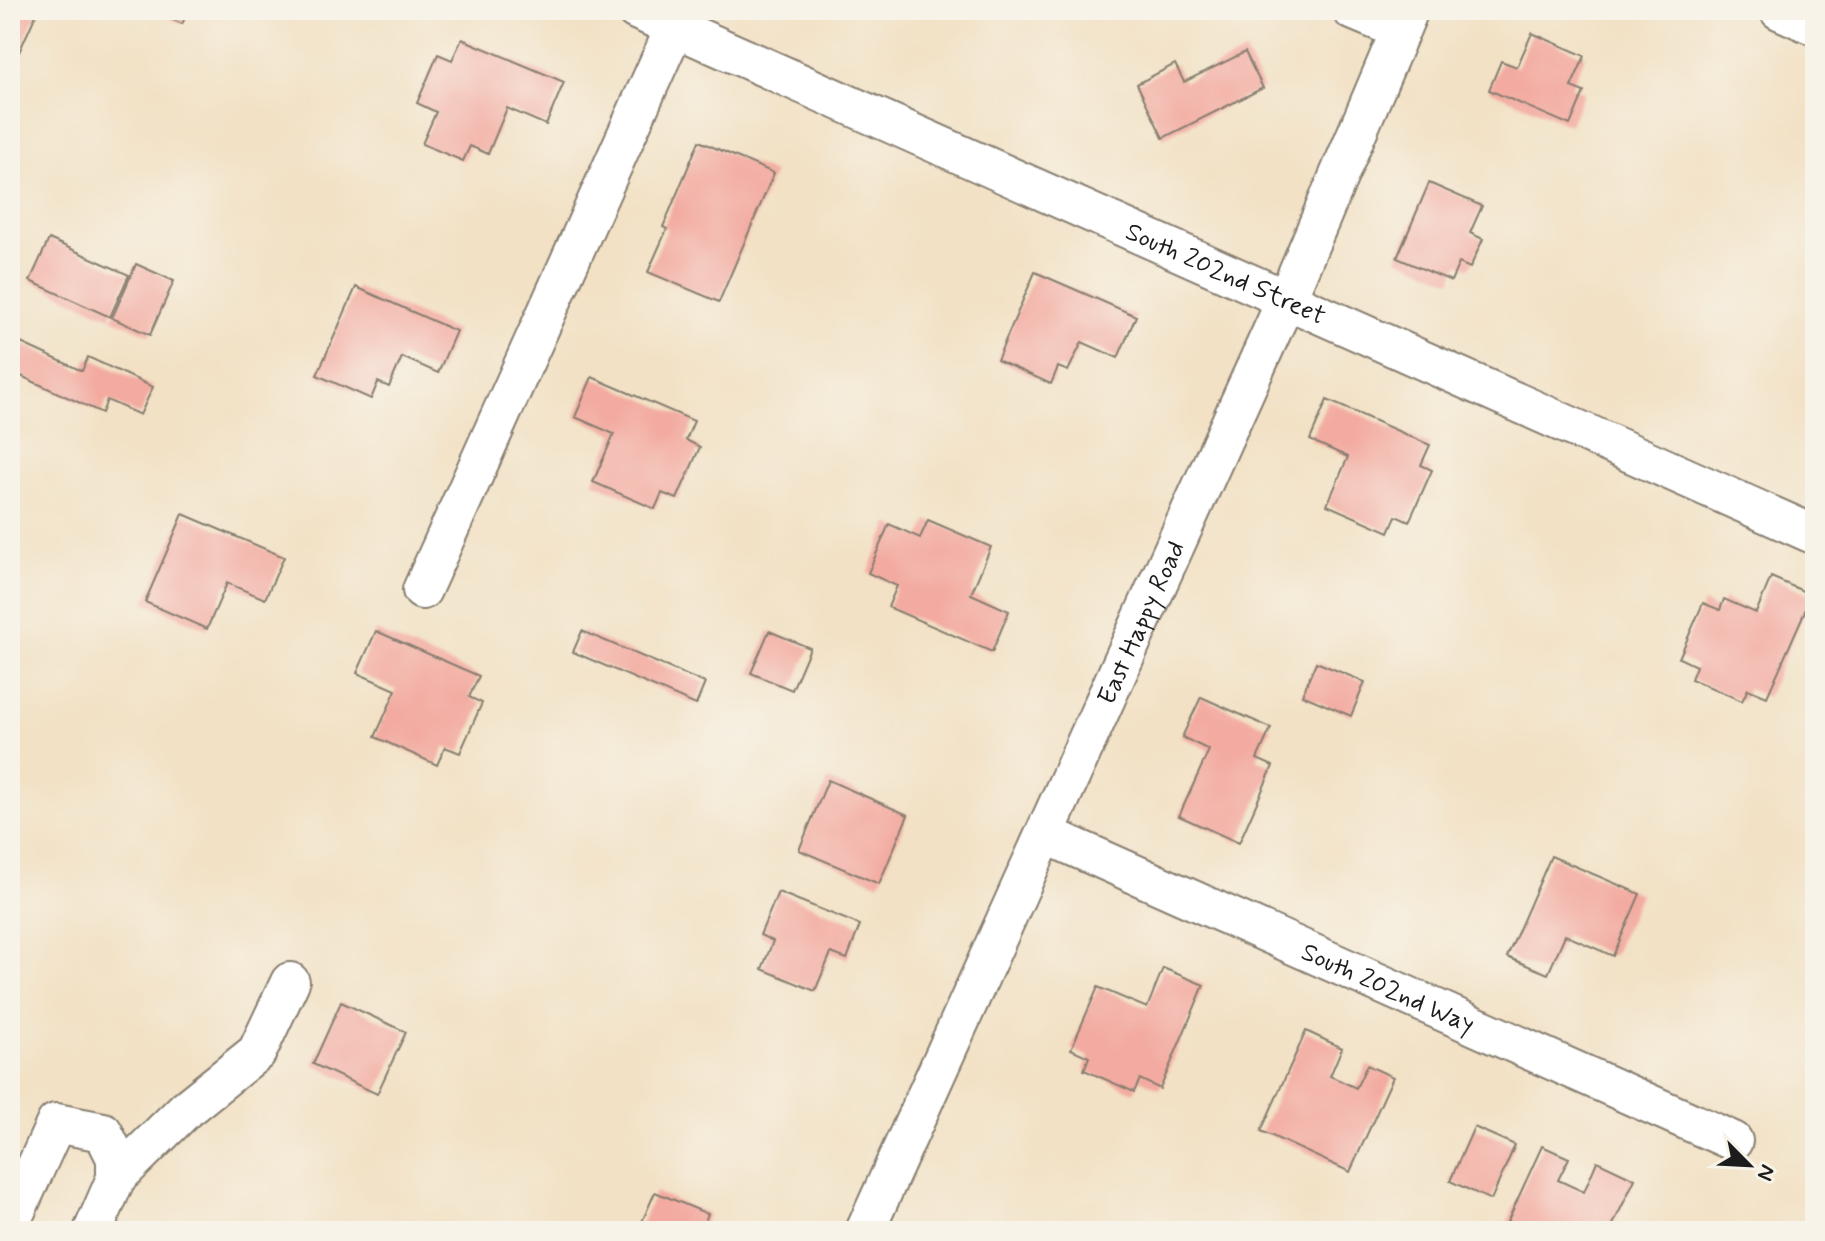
<svg xmlns="http://www.w3.org/2000/svg" width="1825" height="1241" viewBox="0 0 1825 1241" font-family="Mynerve,sans-serif">
  <style>
    .building { fill: #f3aba1 }
    .lines { fill: none; stroke-linecap: round; stroke-linejoin: round }
    .minor-casing { stroke: #877e70; stroke-width: 42 }
    .minor { stroke: #fff; stroke-width: 38 }
    .labels { text-anchor: middle; stroke-width: 6; stroke-linejoin: round; paint-order: stroke }
    .street-label { font-size: 26px; fill: #1c1c1c; stroke: #f7f3e8 }
  </style>
  <rect width="100%" height="100%" fill="#f7f3e8"/>
  <filter id="ink" filterUnits="userSpaceOnUse"><feTurbulence type="fractalNoise" baseFrequency=".0125" numOctaves="2"/><feDisplacementMap in="SourceGraphic" scale="16" xChannelSelector="R" yChannelSelector="G"/><feConvolveMatrix kernelMatrix="1 2 1 2 8 2 1 2 1" color-interpolation-filters="sRGB"/></filter>
  <filter id="wash" filterUnits="userSpaceOnUse"><feTurbulence type="fractalNoise" baseFrequency=".006" numOctaves="4" result="noise"/><feDisplacementMap in="SourceGraphic" scale="32" xChannelSelector="R" yChannelSelector="G"/><feGaussianBlur stdDeviation="1.8" result="paint"/><feColorMatrix in="noise" values="0 0 0 0 0 0 0 0 0 0 0 0 0 0 0 0 0 1.4 0 .05"/><feComposite in="paint" operator="in"/></filter>
  <g filter="url(#wash)">
    <rect width="100%" height="100%" fill="#f2e1c5"/>
    <g id="blocks">
      <g class="building">
        <path d="M 10,10 L 38,10 L 16,59 L 10,56 Z"/>
        <path d="M 151,10 L 189,10 L 182,24 Z"/>
        <path d="M 1532,33 L 1585,56 L 1571,87 L 1584,92 L 1570,125 L 1489,90 L 1501,61 L 1517,67 Z"/>
        <path d="M 462,39 L 564,82 L 546,125 L 507,108 L 488,154 L 470,146 L 463,161 L 422,144 L 436,112 L 417,103 L 438,54 L 452,60 Z"/>
        <path d="M 1245,52 L 1263,88 L 1163,138 L 1137,84 L 1175,64 L 1184,82 Z"/>
        <path d="M 699,141 L 774,173 L 719,302 L 648,272 L 667,229 L 663,227 Z"/>
        <path d="M 1429,183 L 1482,206 L 1470,233 L 1483,239 L 1470,268 L 1459,263 L 1451,281 L 1397,258 Z"/>
        <path d="M 49,239 L 129,275 L 110,317 L 30,281 Z"/>
        <path d="M 136,264 L 174,281 L 150,335 L 112,318 Z"/>
        <path d="M 1035,272 L 1136,316 L 1118,358 L 1082,342 L 1068,371 L 1058,367 L 1051,384 L 997,360 Z"/>
        <path d="M 356,287 L 456,331 L 438,373 L 402,357 L 389,387 L 378,382 L 371,399 L 317,375 Z"/>
        <path d="M 10,338 L 82,371 L 88,357 L 153,387 L 140,415 L 107,400 L 102,413 L 10,371 Z"/>
        <path d="M 592,377 L 694,421 L 686,440 L 700,447 L 677,499 L 662,493 L 655,509 L 593,482 L 614,434 L 575,417 Z"/>
        <path d="M 1327,400 L 1430,445 L 1421,465 L 1432,470 L 1409,522 L 1396,516 L 1389,532 L 1327,505 L 1348,457 L 1310,440 Z"/>
        <path d="M 183,514 L 284,557 L 265,599 L 227,583 L 207,629 L 145,602 Z"/>
        <path d="M 928,520 L 991,547 L 971,594 L 1009,611 L 992,652 L 888,607 L 897,586 L 868,573 L 889,524 L 920,538 Z"/>
        <path d="M 1771,577 L 1812,595 L 1767,697 L 1748,689 L 1742,701 L 1691,679 L 1696,666 L 1679,658 L 1703,603 L 1720,610 L 1724,599 L 1756,613 Z"/>
        <path d="M 376,631 L 479,676 L 469,697 L 482,703 L 460,753 L 445,747 L 437,765 L 375,737 L 396,690 L 357,673 Z"/>
        <path d="M 582,631 L 705,683 L 696,705 L 573,652 Z"/>
        <path d="M 769,631 L 810,648 L 792,690 L 751,673 Z"/>
        <path d="M 1316,662 L 1365,682 L 1351,716 L 1302,695 Z"/>
        <path d="M 1201,697 L 1271,728 L 1257,759 L 1273,766 L 1239,843 L 1179,816 L 1209,750 L 1182,737 Z"/>
        <path d="M 828,780 L 908,815 L 879,884 L 799,850 Z"/>
        <path d="M 1551,856 L 1640,894 L 1613,956 L 1565,935 L 1548,974 L 1507,957 Z"/>
        <path d="M 778,892 L 860,925 L 847,959 L 831,953 L 815,991 L 762,969 L 773,941 L 760,935 Z"/>
        <path d="M 1163,968 L 1204,985 L 1160,1089 L 1140,1079 L 1134,1092 L 1084,1070 L 1089,1057 L 1071,1049 L 1098,987 L 1147,1008 Z"/>
        <path d="M 341,1002 L 406,1032 L 377,1094 L 313,1064 Z"/>
        <path d="M 1306,1031 L 1342,1048 L 1330,1076 L 1356,1088 L 1367,1065 L 1393,1077 L 1350,1172 L 1261,1131 Z"/>
        <path d="M 1474,1127 L 1515,1145 L 1491,1200 L 1450,1181 Z"/>
        <path d="M 1542,1146 L 1569,1158 L 1558,1180 L 1584,1192 L 1597,1161 L 1635,1179 L 1610,1231 L 1503,1231 Z"/>
        <path d="M 655,1192 L 708,1214 L 701,1231 L 638,1231 Z"/>
      </g>
    </g>
  </g>
  <g filter="url(#ink)">
    <use href="#blocks" fill-opacity="0" stroke="#877e70" stroke-width="2"/>
    <g class="lines">
      <g class="minor-casing">
        <g id="minor">
          <path id="s1" d="M 636,10 L 1815,535"/>
          <path d="M 1352,10 L 1400,30"/>
          <path d="M 1779,10 L 1815,26"/>
          <path d="M 422,590 L 675,27"/>
          <path id="s2" d="M 1045,834 L 1733,1141"/>
          <path d="M 10,1224 L 56,1123 L 103,1132 L 116,1158 L 116,1178"/>
          <path d="M 93,1231 L 116,1178 L 186,1109 L 257,1052 L 290,982"/>
          <path id="s3" d="M 865,1231 L 1287,298 L 1409,10"/>
        </g>
      </g>
      <use href="#minor" class="minor"/>
    </g>
  </g>
  <g class="labels">
    <g class="street-label">
      <text dy="9" stroke="none"><textPath href="#s1" startOffset="646">South 202nd Street</textPath></text>
      <text dy="9" stroke="none"><textPath href="#s3" startOffset="668">East Happy Road</textPath></text>
      <text dy="9" stroke="none"><textPath href="#s2" startOffset="376">South 202nd Way</textPath></text>
    </g>
  </g>
  <rect width="1825" height="1241" fill="none" stroke="#f7f3e8" stroke-width="40"/>
  <g transform="translate(1749 1165) rotate(114)" stroke="#f7f3e8" stroke-width="6" paint-order="stroke">
  <path d="M0-6L14 30L0 20L-14 30Z" fill="#1c1c1c"/>
  <text y="-12" font-size="22" font-weight="bold" text-anchor="middle" fill="#1c1c1c">N</text>
  </g>
</svg>
